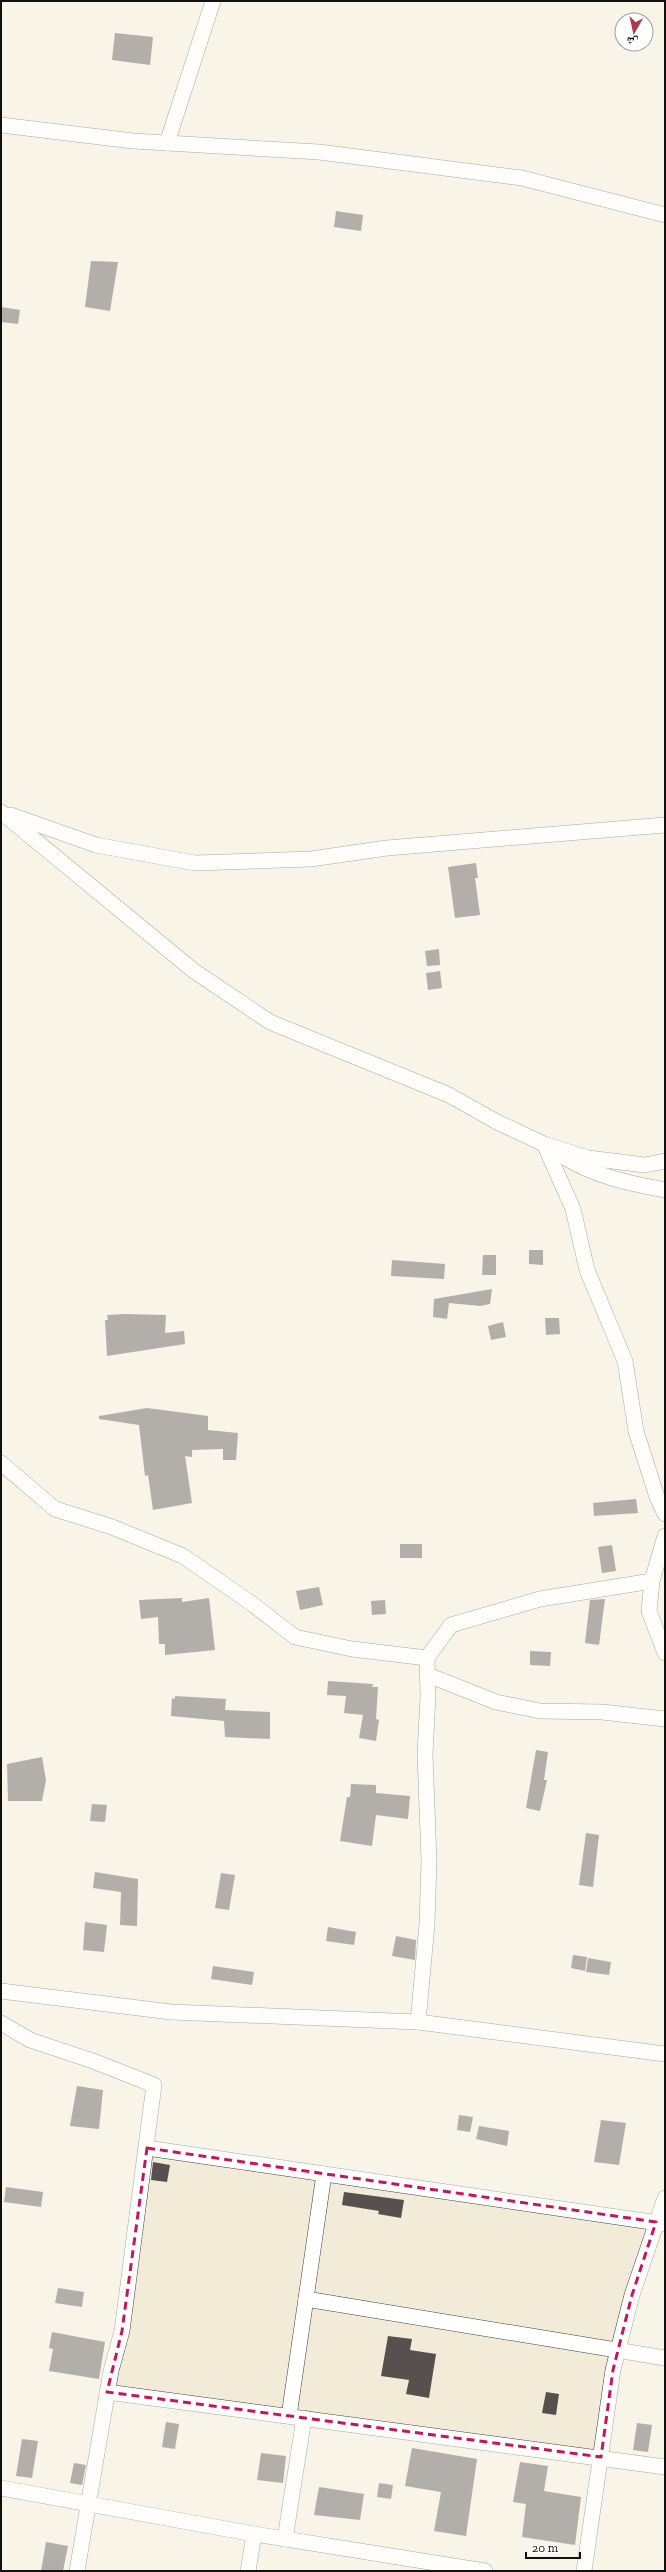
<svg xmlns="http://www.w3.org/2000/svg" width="666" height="2572" viewBox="0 0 666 2572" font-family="'Zilla Slab','Noto Naskh Arabic',serif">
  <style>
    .farmland { fill: #f2ebd7; fill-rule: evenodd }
    .building { fill: #58504e }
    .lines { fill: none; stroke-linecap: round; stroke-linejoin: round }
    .street-casing { stroke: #434343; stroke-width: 16 }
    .street { stroke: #fff; stroke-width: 15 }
    .marked { fill: none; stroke: #c2185b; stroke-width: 3; stroke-dasharray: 8 5; stroke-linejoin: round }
  </style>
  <rect width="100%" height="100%" fill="#fefbf5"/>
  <path class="farmland" d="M 1,1 L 665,1 L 665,2571 L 1,2571 ZM 622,20 L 646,20 L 646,44 L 622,44 Z"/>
  <g class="building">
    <path d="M 115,33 L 153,37 L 150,65 L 112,60 Z"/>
    <path d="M 336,211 L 363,215 L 361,231 L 334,227 Z"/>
    <path d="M 91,261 L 118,262 L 110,311 L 85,307 Z"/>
    <path d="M 1,307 L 20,310 L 18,324 L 1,322 Z"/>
    <path d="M 476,863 L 478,878 L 475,878 L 480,915 L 455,918 L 448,867 Z"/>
    <path d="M 439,949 L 440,965 L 427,966 L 425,951 Z"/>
    <path d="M 440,971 L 442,988 L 428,990 L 426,973 Z"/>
    <path d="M 529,1250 L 543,1250 L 543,1265 L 529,1264 Z"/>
    <path d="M 483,1255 L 496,1255 L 496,1275 L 482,1275 Z"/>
    <path d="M 392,1260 L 445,1264 L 444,1279 L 391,1276 Z"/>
    <path d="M 492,1289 L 490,1304 L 480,1306 L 449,1303 L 447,1319 L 433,1317 L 434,1299 Z"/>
    <path d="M 125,1314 L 166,1315 L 165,1333 L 184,1331 L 185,1344 L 107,1356 L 105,1320 L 108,1320 L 107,1315 Z"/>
    <path d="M 545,1318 L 559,1318 L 560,1334 L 546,1335 Z"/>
    <path d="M 503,1322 L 506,1337 L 491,1340 L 488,1326 Z"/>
    <path d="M 147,1408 L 208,1416 L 208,1430 L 238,1433 L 236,1460 L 223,1460 L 223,1449 L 192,1450 L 192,1457 L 185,1456 L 192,1503 L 153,1510 L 148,1475 L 145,1476 L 139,1425 L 99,1419 L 99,1416 Z"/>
    <path d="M 636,1499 L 638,1513 L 594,1516 L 593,1503 Z"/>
    <rect x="400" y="1544" width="22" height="14"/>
    <path d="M 612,1545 L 616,1571 L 602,1573 L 598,1547 Z"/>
    <path d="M 319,1587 L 323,1605 L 300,1610 L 296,1591 Z"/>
    <path d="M 182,1598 L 182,1602 L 209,1598 L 215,1650 L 165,1655 L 165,1644 L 159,1644 L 158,1617 L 141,1619 L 139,1600 Z"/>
    <path d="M 605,1599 L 599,1645 L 585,1643 L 590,1600 Z"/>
    <path d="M 385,1600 L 386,1614 L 372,1615 L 371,1601 Z"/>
    <path d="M 530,1651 L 551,1652 L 550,1666 L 530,1665 Z"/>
    <path d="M 328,1681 L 373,1684 L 372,1687 L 378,1687 L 376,1719 L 379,1720 L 376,1741 L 359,1738 L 363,1715 L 344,1713 L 346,1696 L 327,1695 Z"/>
    <path d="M 175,1696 L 226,1699 L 225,1710 L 270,1712 L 270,1739 L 225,1737 L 224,1721 L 171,1716 L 172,1698 L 175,1699 Z"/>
    <path d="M 536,1750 L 548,1752 L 544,1780 L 547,1780 L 540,1811 L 526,1808 Z"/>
    <path d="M 42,1757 L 46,1780 L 42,1801 L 8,1801 L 7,1764 Z"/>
    <path d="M 351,1784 L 376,1785 L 376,1793 L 410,1796 L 408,1819 L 376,1815 L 372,1846 L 340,1841 L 347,1797 L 350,1797 Z"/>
    <path d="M 92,1804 L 107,1805 L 105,1822 L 90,1821 Z"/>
    <path d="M 586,1833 L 599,1835 L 593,1887 L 579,1885 Z"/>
    <path d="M 95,1872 L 138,1879 L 137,1926 L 120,1925 L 121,1892 L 93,1888 Z"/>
    <path d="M 221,1873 L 235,1875 L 229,1910 L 215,1908 Z"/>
    <path d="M 85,1922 L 107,1925 L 104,1952 L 83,1950 Z"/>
    <path d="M 328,1927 L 356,1932 L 354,1945 L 326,1941 Z"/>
    <path d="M 396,1936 L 416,1940 L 415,1960 L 392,1956 Z"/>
    <path d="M 573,1955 L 587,1957 L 585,1971 L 571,1968 Z"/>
    <path d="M 588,1958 L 611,1962 L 609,1975 L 586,1972 Z"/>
    <path d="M 213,1966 L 254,1972 L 252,1985 L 211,1979 Z"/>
    <path d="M 77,2086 L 103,2090 L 99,2129 L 70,2126 Z"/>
    <path d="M 459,2115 L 473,2117 L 470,2132 L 457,2130 Z"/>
    <path d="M 601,2120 L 626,2123 L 619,2165 L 594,2162 Z"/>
    <path d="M 479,2126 L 509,2131 L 507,2146 L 476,2139 Z"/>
    <path d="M 153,2162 L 170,2165 L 167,2182 L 151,2180 Z"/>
    <path d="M 6,2187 L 43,2192 L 41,2207 L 4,2202 Z"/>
    <path d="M 344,2192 L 404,2200 L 401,2218 L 378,2214 L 379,2211 L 342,2205 Z"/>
    <path d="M 58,2288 L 84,2292 L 82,2307 L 55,2303 Z"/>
    <path d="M 52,2332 L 105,2342 L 99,2379 L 49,2371 L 53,2349 L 49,2348 Z"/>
    <path d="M 388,2336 L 412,2339 L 410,2350 L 436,2354 L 429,2398 L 406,2394 L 409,2380 L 381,2376 Z"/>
    <path d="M 546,2392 L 559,2394 L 556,2415 L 542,2413 Z"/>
    <path d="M 166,2422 L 179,2424 L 175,2449 L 162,2447 Z"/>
    <path d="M 637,2423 L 652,2425 L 648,2452 L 633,2450 Z"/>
    <path d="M 22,2439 L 38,2441 L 32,2478 L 16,2476 Z"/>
    <path d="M 412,2448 L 477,2459 L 466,2536 L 434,2531 L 441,2492 L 405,2486 Z"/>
    <path d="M 261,2453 L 286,2456 L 283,2483 L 257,2480 Z"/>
    <path d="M 520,2462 L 548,2466 L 544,2491 L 581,2497 L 575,2545 L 522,2537 L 526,2504 L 513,2502 Z"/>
    <path d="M 74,2463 L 86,2465 L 82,2485 L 70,2483 Z"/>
    <path d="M 379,2483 L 393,2485 L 391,2499 L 377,2497 Z"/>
    <path d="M 319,2487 L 364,2494 L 360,2520 L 314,2515 Z"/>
    <path d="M 46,2542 L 68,2546 L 63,2571 L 41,2571 Z"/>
  </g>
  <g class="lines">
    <g class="street-casing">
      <g id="street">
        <path d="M 1,125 L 133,141 L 319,152 L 522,178 L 665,215"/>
        <path d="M 167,143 L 213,1"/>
        <path d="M 1,812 L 194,971 L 270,1022 L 449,1095 L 497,1122 L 544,1144 L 588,1158 L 645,1165 L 665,1161"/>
        <path d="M 11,815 L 96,845 L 195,863 L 311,859 L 387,848 L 665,825"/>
        <path d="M 544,1144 L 573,1209 L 587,1270 L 625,1361 L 636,1431 L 657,1497 L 665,1514"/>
        <path d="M 561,1155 C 593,1176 628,1183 665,1190"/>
        <path d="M 1,1463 L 55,1509 L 112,1527 L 183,1556 L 251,1603 L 295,1637 L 352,1649 L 427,1658 L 428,1696 L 425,1754 L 429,1861 L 427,1924 L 418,2022"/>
        <path d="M 652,1581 L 649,1611 L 665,1653"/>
        <path d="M 427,1658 L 451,1625 L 540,1599 L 652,1581 L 665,1536"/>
        <path d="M 428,1675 L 496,1702 L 540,1711 L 602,1712 L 665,1719"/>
        <path d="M 1,1991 L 171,2012 L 418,2022 L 665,2054"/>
        <path d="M 1,2023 L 30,2040 L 93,2061 L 154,2085 L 122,2331 L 111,2371 L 77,2571"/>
        <path d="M 147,2148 L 665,2224"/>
        <path d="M 306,2299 L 665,2358"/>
        <path d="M 107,2392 L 665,2467"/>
        <path d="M 289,2416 L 324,2174"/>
        <path d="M 1,2488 L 254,2534 L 485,2571"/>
        <path d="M 285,2539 L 304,2418"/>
        <path d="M 248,2571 L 254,2534"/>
        <path d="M 584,2571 L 613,2370 L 632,2295 L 665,2198"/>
      </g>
    </g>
    <use href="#street" class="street"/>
  </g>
  <path d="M0 0H666V2572H0ZM 147,2148 L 656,2222 L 632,2295 L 613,2370 L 601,2457 L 107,2392 L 122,2331 Z" fill="#fefbf5" fill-opacity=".55" fill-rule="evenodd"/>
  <path class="marked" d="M 147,2148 L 656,2222 L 632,2295 L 613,2370 L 601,2457 L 107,2392 L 122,2331 Z"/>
  <rect width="666" height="2572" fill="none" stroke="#101010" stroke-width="4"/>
  <g transform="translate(634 32) rotate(189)"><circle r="19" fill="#ffffff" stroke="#9f9f9f"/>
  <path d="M0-3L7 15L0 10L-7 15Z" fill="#b03950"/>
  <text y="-6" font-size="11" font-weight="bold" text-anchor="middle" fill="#101010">ش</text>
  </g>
  <path d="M526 2552v6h54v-6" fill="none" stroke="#101010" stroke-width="2"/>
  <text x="532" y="2552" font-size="12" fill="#101010" stroke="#ffffff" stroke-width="3" paint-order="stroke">20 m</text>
</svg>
